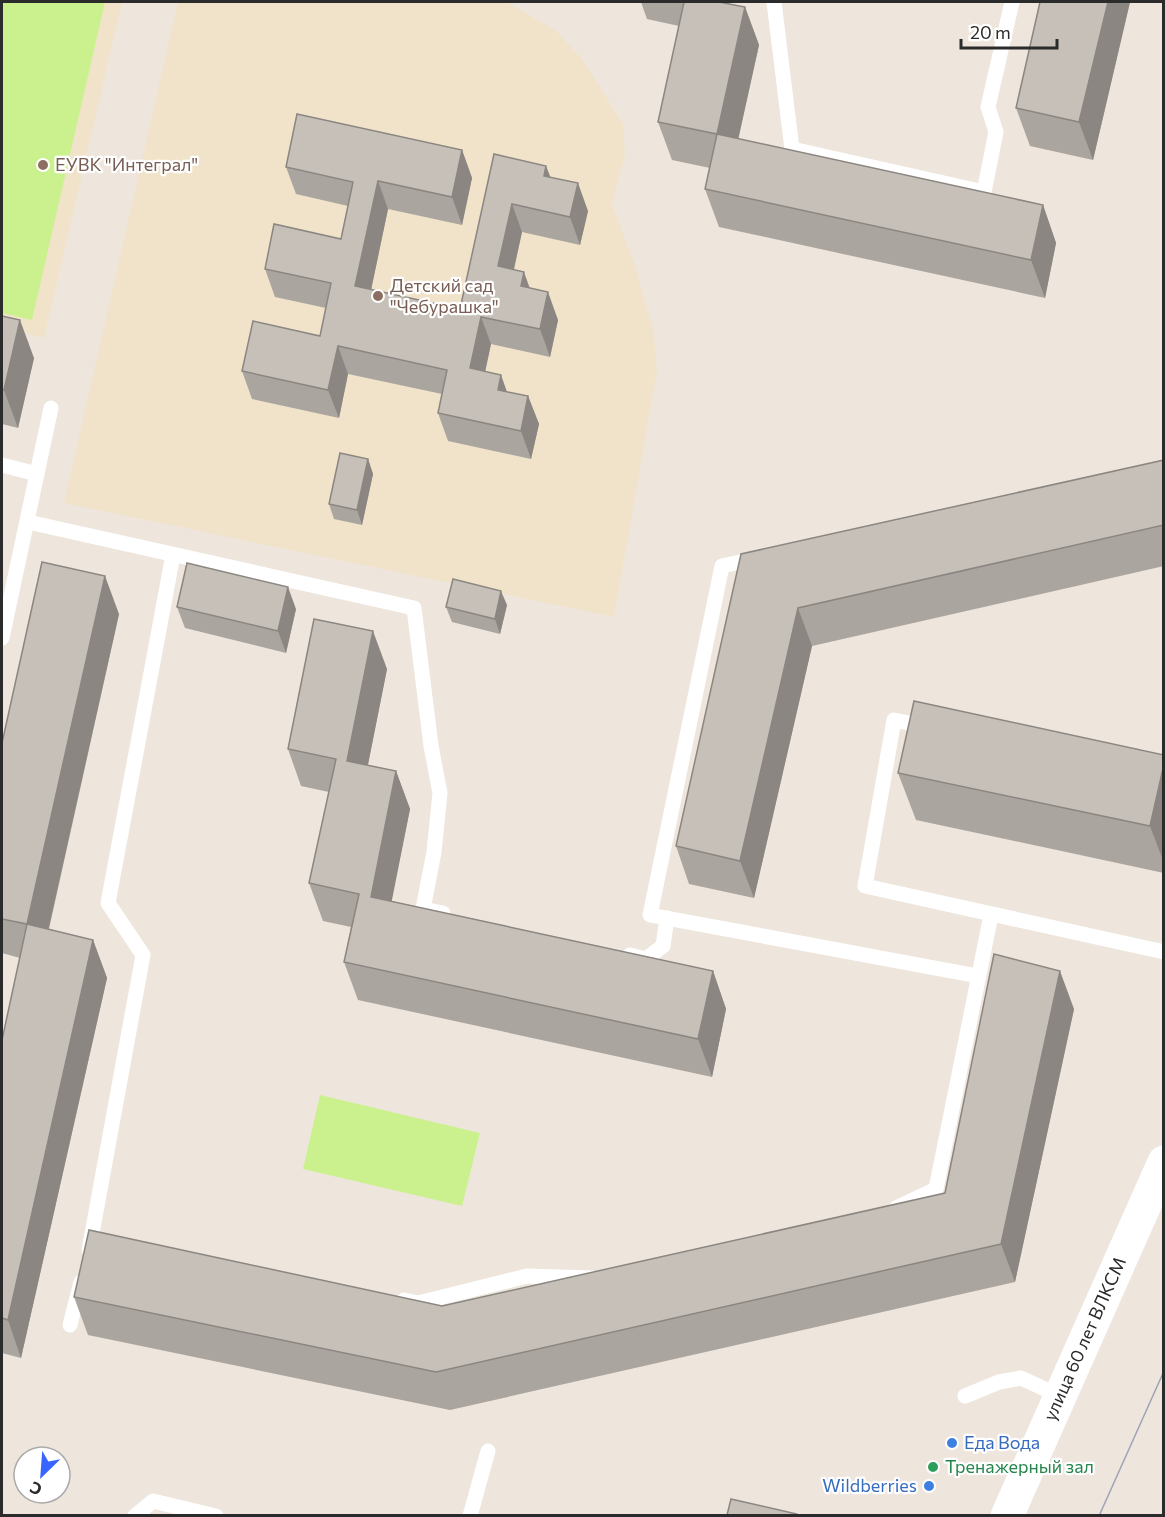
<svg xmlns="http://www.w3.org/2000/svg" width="1165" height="1517" viewBox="0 0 1165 1517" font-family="Commissioner,sans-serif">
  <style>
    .education { fill: #f1e3ca }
    .pitch { fill: #cbf18f }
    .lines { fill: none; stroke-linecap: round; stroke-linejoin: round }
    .service { stroke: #fff; stroke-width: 15 }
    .tertiary { stroke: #fff; stroke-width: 33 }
    .tram { stroke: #9ea3b7; stroke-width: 1.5 }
    .wall { fill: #aaa59e }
    .shaded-wall { fill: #8b8681 }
    .building { fill: #c6c0b8; stroke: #8b8681; stroke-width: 1.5 }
    .education-dot { fill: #8d6e63; stroke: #fff; stroke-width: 2 }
    .shop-dot { fill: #3f7fe0; stroke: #fff; stroke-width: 2 }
    .leisure-dot { fill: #2e9e5b; stroke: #fff; stroke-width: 2 }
    .labels { text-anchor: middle; stroke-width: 4.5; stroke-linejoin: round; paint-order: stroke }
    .education-label { font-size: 18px; fill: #785e54; stroke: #fff; text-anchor: start }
    .street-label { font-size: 18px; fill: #2b2b2b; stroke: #fff }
    .shop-label { font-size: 18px; fill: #366cbe; stroke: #fff; text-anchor: start }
    .leisure-label { font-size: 18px; fill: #27864d; stroke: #fff; text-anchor: start }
  </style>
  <rect width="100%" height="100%" fill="#eee5dc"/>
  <g class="education">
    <path d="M 2,2 L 122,2 L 44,338 L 2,328 Z"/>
    <path d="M 178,2 L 507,2 L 556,31 L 581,58 L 623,124 L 625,155 L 612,204 L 634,263 L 653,329 L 657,371 L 614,617 L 64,503 Z"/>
  </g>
  <g class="pitch">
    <path d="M 2,2 L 105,2 L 32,320 L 2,313 Z"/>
    <path d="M 320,1095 L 480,1133 L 462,1206 L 303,1169 Z"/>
  </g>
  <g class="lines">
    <g class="service">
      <path d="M 774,2 L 792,149 L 984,192 L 996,132 L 988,107 L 1012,2"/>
      <path d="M 2,465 L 37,474"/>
      <path d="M 28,522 L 414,608 L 431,746 L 440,793 L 434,852 L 423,909 L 443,913"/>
      <path d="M 758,558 L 722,566 L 650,915 L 978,976"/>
      <path d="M 2,638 L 51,408"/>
      <path d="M 929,727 L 894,720 L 865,886 L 1164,952"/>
      <path d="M 630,955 L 646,959 L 663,946 L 667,918"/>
      <path d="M 896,1208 L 936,1189 L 991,915"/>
      <path d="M 89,1250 L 143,955 L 108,903 L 173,555"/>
      <path d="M 404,1300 L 418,1303 L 527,1276 L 592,1278"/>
      <path d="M 70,1325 L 81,1282"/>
      <path d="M 965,1396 L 999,1382 L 1021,1378 L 1060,1396"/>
      <path d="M 135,1516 L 153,1501 L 216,1516"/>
      <path d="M 470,1516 L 488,1451"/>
    </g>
    <path class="tertiary" d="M 1007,1516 L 1164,1162"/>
    <path class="tram" d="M 1099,1516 L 1164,1371"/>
  </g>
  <g class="wall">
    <path d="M 641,2 L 722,2 L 745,7 L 759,45 L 738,139 L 1043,205 L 1056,243 L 1045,298 L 719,227 L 705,189 L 710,168 L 672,160 L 658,122 L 679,26 L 647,19 Z"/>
    <path d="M 1040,2 L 1130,2 L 1093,160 L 1030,146 L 1016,108 Z"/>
    <path d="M 462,150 L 472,178 L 462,225 L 388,209 L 371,290 L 460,309 L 494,154 L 546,166 L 550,177 L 588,211 L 580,245 L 522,232 L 514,270 L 558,320 L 550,357 L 491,344 L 485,371 L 507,392 L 528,396 L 539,424 L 531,459 L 448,441 L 438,413 L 442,394 L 348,374 L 339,418 L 252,399 L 242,371 L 320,336 L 326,308 L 275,297 L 265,269 L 341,239 L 348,206 L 296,194 L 286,167 Z"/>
    <path d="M 2,316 L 34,358 L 18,428 L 2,424 Z"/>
    <path d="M 368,459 L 373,474 L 362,525 L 334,519 L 329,504 Z"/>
    <path d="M 1164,460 L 1164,566 L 812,646 L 754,898 L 689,884 L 676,846 L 741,554 Z"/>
    <path d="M 507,605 L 500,634 L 452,622 L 446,607 Z"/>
    <path d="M 177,607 L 296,609 L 286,653 L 185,628 Z"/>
    <path d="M 119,614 L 49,929 L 93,940 L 107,978 L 21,1358 L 2,1353 L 2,1040 L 20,958 L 2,953 L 2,743 Z"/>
    <path d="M 387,669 L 368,765 L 396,771 L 410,809 L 391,901 L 713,971 L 726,1009 L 712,1077 L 358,1000 L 344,962 L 351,927 L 323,921 L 309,883 L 329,792 L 301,786 L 288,749 Z"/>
    <path d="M 1164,755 L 1164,873 L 916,820 L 898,773 Z"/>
    <path d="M 1074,1009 L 1015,1282 L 450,1410 L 88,1335 L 74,1297 L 442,1306 L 945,1193 Z"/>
  </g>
  <g class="shaded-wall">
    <path d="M 1108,2 L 1130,2 L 1093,160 L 1079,122 Z"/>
    <path d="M 745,7 L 759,45 L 731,172 L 717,134 Z"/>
    <path d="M 462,150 L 472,178 L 462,225 L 452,197 Z"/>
    <path d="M 546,166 L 557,194 L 544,176 Z"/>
    <path d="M 378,181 L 388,209 L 366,314 L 355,286 Z"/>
    <path d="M 578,183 L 588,211 L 580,245 L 570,217 Z"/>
    <path d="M 512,204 L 522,232 L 508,294 L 498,266 Z"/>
    <path d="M 1043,205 L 1056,243 L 1045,298 L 1031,260 Z"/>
    <path d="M 524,272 L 534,300 L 521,286 Z"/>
    <path d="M 548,292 L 558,320 L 550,357 L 540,329 Z"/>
    <path d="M 481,317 L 491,344 L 480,396 L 470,368 Z"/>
    <path d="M 20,320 L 34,358 L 18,428 L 4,390 Z"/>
    <path d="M 338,346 L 348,374 L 339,418 L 328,390 Z"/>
    <path d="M 501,375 L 511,403 L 498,390 Z"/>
    <path d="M 528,396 L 539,424 L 531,459 L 521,431 Z"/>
    <path d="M 368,459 L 373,474 L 362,525 L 357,510 Z"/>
    <path d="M 105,576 L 119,614 L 41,962 L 27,924 Z"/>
    <path d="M 288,587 L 296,609 L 286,653 L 278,631 Z"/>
    <path d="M 501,591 L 507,605 L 500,634 L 495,619 Z"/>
    <path d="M 798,608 L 812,646 L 754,898 L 740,861 Z"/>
    <path d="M 373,631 L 387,669 L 361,799 L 347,761 Z"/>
    <path d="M 1164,764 L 1164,863 L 1150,826 Z"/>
    <path d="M 396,771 L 410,809 L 385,935 L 371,897 Z"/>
    <path d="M 93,940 L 107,978 L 21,1358 L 8,1320 Z"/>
    <path d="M 713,971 L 726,1009 L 712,1077 L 698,1039 Z"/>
    <path d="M 1060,971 L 1074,1009 L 1015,1282 L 1001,1244 Z"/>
  </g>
  <g class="building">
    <path d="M 684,2 L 719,2 L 745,7 L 717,134 L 658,122 Z"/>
    <path d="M 1040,2 L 1108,2 L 1079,122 L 1016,108 Z"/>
    <path d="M 297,114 L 462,150 L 452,197 L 378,181 L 355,286 L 460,309 L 494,154 L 546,166 L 544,176 L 578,183 L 570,217 L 512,204 L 498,266 L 524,272 L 521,286 L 548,292 L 540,329 L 481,317 L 470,368 L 501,375 L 498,390 L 528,396 L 521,431 L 438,413 L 447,370 L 338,346 L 328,390 L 242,371 L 253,321 L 320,336 L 331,283 L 265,269 L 274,224 L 341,239 L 353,182 L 286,167 Z"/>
    <path d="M 717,134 L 1043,205 L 1031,260 L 705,189 Z"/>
    <path d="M 2,316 L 20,320 L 4,390 L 2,390 Z"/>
    <path d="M 340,453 L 368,459 L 357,510 L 329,504 Z"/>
    <path d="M 1164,460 L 1164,525 L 798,608 L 740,861 L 676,846 L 741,554 Z"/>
    <path d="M 42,562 L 105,576 L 27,924 L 2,919 L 2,743 Z"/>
    <path d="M 187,563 L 288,587 L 278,631 L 177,607 Z"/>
    <path d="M 453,579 L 501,591 L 495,619 L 446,607 Z"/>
    <path d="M 314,619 L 373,631 L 347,761 L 396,771 L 371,897 L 713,971 L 698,1039 L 344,962 L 359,894 L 309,883 L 336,759 L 288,749 Z"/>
    <path d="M 914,701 L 1164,755 L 1164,764 L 1150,826 L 898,773 Z"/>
    <path d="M 27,924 L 93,940 L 8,1320 L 2,1318 L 2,1040 Z"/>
    <path d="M 994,954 L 1060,971 L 1001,1244 L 436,1372 L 74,1297 L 89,1230 L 442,1306 L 945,1193 Z"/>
    <path d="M 731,1499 L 797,1514 L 797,1515 L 727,1515 Z"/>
  </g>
  <g class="education-dot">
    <circle cx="43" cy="165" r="6"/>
    <circle cx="378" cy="296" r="6"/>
  </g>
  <g class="shop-dot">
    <circle cx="952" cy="1443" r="6"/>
    <circle cx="929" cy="1486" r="6"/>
  </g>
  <circle class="leisure-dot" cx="933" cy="1467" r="6"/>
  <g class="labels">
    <g class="education-label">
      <text x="55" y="171">ЕУВК "Интеграл"</text>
      <text x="390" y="292">Детский сад<tspan x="390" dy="21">"Чебурашка"</tspan></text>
    </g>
    <g class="street-label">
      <text transform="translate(1085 1339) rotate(-66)" y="6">улица 60 лет ВЛКСМ</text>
    </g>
    <g class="shop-label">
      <text x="964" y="1449">Еда Вода</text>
      <text x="917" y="1492" text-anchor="end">Wildberries</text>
    </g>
    <g class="leisure-label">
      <text x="945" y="1473">Тренажерный зал</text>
    </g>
  </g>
  <rect width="1165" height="1517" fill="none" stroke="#2b2b2b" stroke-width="6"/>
  <g transform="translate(42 1475) rotate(205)"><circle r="28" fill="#ffffff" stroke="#aaaaaa" stroke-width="1.5"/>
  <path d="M0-4.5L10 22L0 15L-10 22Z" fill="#3865ff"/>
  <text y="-9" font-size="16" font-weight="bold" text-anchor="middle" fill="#2b2b2b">С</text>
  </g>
  <path d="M961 39v9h96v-9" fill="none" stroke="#2b2b2b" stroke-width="3"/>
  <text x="970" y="39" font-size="18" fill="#2b2b2b" stroke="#ffffff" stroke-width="4.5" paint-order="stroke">20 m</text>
</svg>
